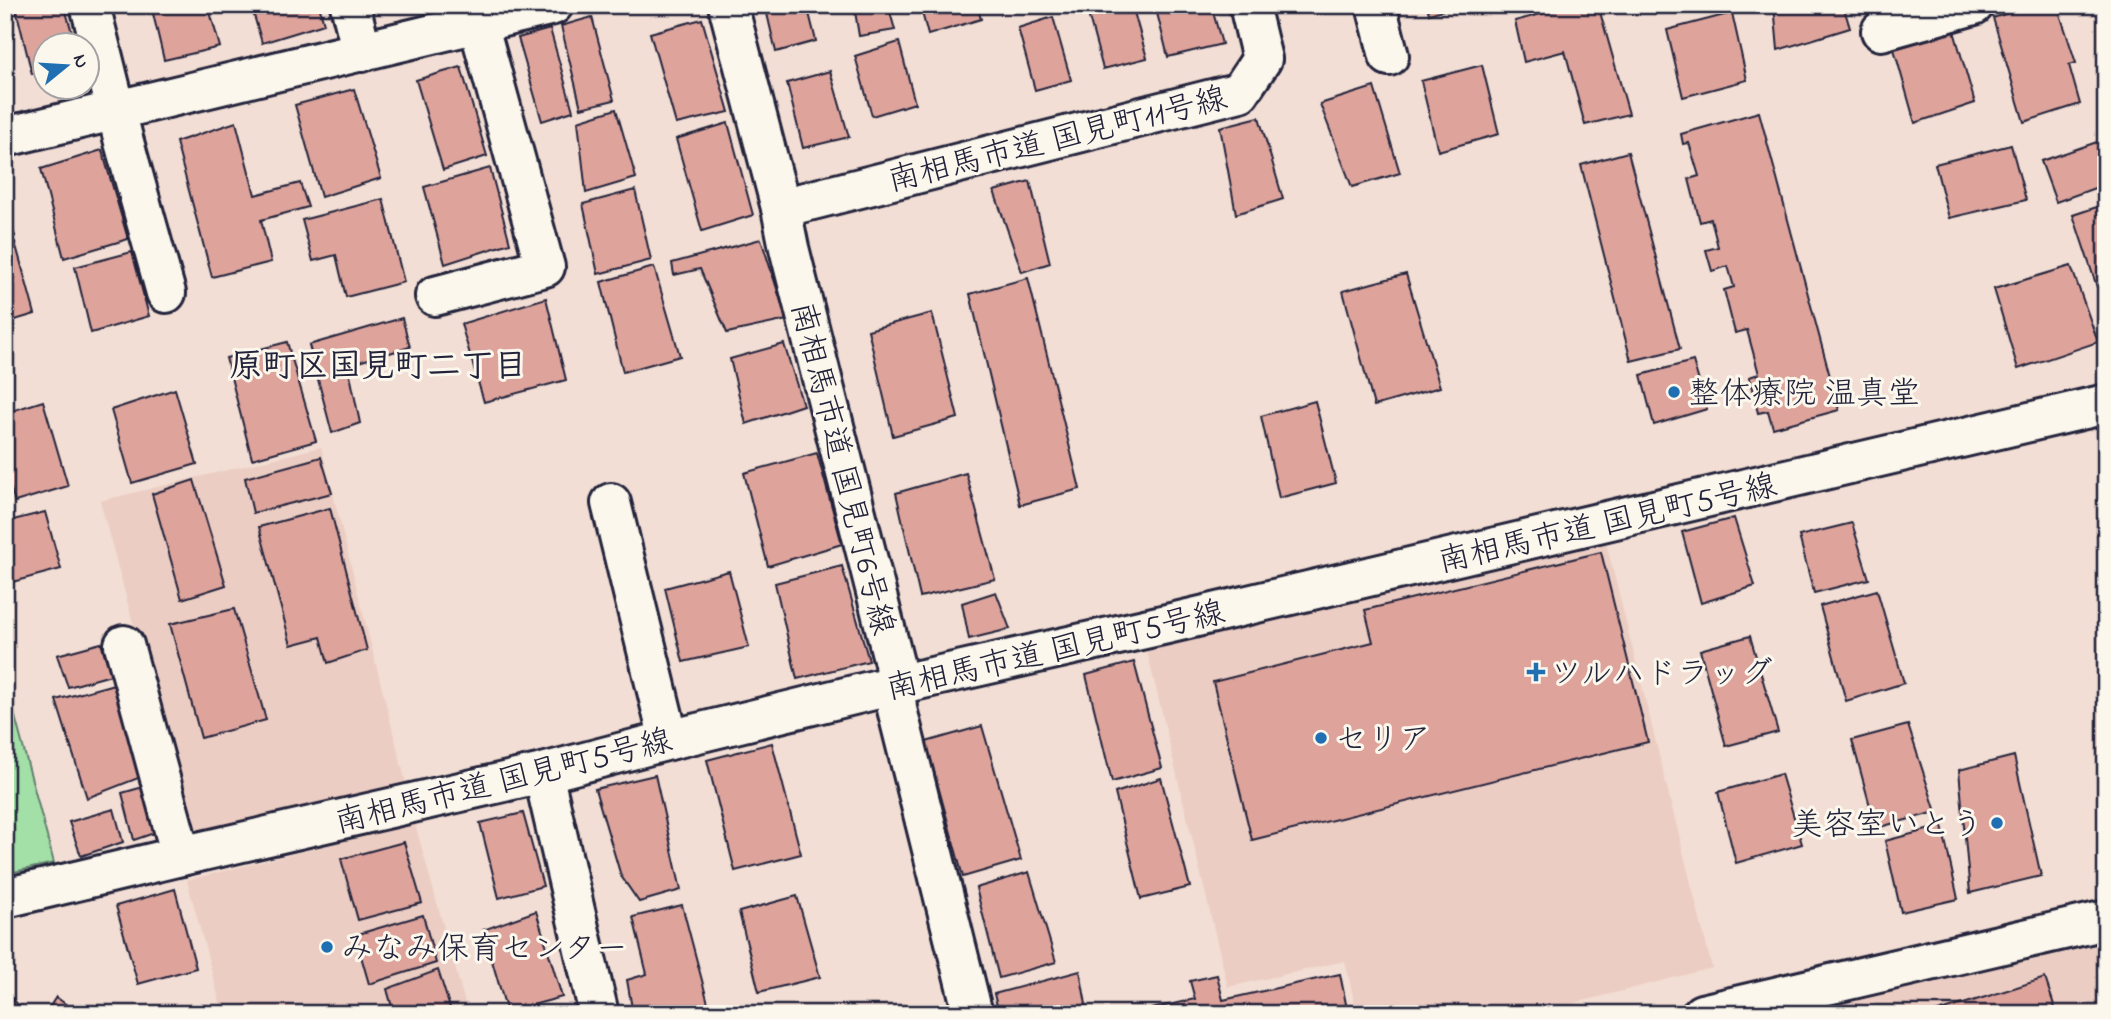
<svg xmlns="http://www.w3.org/2000/svg" width="2111" height="1019" viewBox="0 0 2111 1019" font-family="'Indie Flower','Klee One',sans-serif">
  <style>
    .built { fill: #eccdc3 }
    .green { fill: #a3e0a7; stroke: #628171; stroke-width: 2 }
    .building { fill: #dea49c; stroke: #22223b; stroke-width: 2 }
    .lines { fill: none; stroke-linecap: round; stroke-linejoin: round }
    .minor-casing { stroke: #22223b; stroke-width: 44 }
    .minor { stroke: #fbf7ec; stroke-width: 38 }
    .poi-dot { fill: #1f6fb2; stroke: #fbf7ec; stroke-width: 2.5 }
    .labels { text-anchor: middle; stroke-width: 6; stroke-linejoin: round; paint-order: stroke }
    .street-label { font-size: 32px; fill: #22223b; stroke: #fbf7ec }
    .poi-label { font-size: 32px; fill: #22223b; stroke: #fbf7ec; text-anchor: start }
    .neighbourhood-label { font-size: 33px; font-weight: bold; fill: #22223b; stroke: #fbf7ec }
  </style>
  <rect width="100%" height="100%" fill="#f2ded4"/>
  <filter id="ink" filterUnits="userSpaceOnUse"><feTurbulence type="fractalNoise" baseFrequency=".0143" numOctaves="2"/><feDisplacementMap in="SourceGraphic" scale="14" xChannelSelector="R" yChannelSelector="G"/><feConvolveMatrix kernelMatrix="1 2 1 2 8 2 1 2 1" color-interpolation-filters="sRGB"/></filter>
  <g filter="url(#ink)">
    <g class="built">
      <path d="M 321,447 L 406,783 L 190,833 L 100,501 Z"/>
      <path d="M 1605,538 L 1712,968 L 1532,1014 L 1357,1014 L 1345,961 L 1228,987 L 1146,647 Z"/>
      <path d="M 415,824 L 468,1014 L 223,1014 L 187,880 Z"/>
      <path d="M 2106,943 L 2106,1014 L 1799,1014 Z"/>
    </g>
    <path class="green" d="M 5,679 L 54,863 L 5,874 Z"/>
    <g class="building">
      <path d="M 15,5 L 64,5 L 76,46 L 46,46 L 46,70 L 32,74 Z"/>
      <path d="M 151,5 L 208,5 L 220,47 L 164,60 Z"/>
      <path d="M 251,5 L 319,5 L 324,24 L 262,43 Z"/>
      <path d="M 406,5 L 429,5 L 408,11 Z"/>
      <path d="M 765,5 L 807,5 L 816,41 L 776,52 Z"/>
      <path d="M 854,5 L 888,5 L 895,30 L 859,36 Z"/>
      <path d="M 920,5 L 977,5 L 981,19 L 928,35 Z"/>
      <path d="M 1119,5 L 1132,5 L 1147,58 L 1103,69 L 1088,14 Z"/>
      <path d="M 1155,5 L 1211,5 L 1222,44 L 1168,57 Z"/>
      <path d="M 1427,5 L 1461,5 L 1429,14 Z"/>
      <path d="M 1574,5 L 1598,5 L 1629,114 L 1585,125 L 1565,51 L 1524,62 L 1515,21 Z"/>
      <path d="M 1774,5 L 1843,5 L 1850,28 L 1778,50 Z"/>
      <path d="M 2033,5 L 2057,5 L 2076,63 L 2069,65 L 2080,104 L 2024,122 L 1993,18 Z"/>
      <path d="M 1732,13 L 1747,80 L 1683,97 L 1667,30 Z"/>
      <path d="M 592,17 L 614,100 L 581,108 L 561,26 Z"/>
      <path d="M 1053,17 L 1071,80 L 1035,90 L 1018,28 Z"/>
      <path d="M 702,19 L 729,112 L 676,124 L 650,33 Z"/>
      <path d="M 550,29 L 573,111 L 542,121 L 518,38 Z"/>
      <path d="M 1954,31 L 1975,103 L 1915,123 L 1894,49 Z"/>
      <path d="M 899,42 L 915,103 L 872,116 L 855,56 Z"/>
      <path d="M 1482,65 L 1499,134 L 1438,151 L 1421,81 Z"/>
      <path d="M 461,67 L 487,156 L 443,170 L 416,80 Z"/>
      <path d="M 830,71 L 849,137 L 803,148 L 787,83 Z"/>
      <path d="M 1374,87 L 1400,173 L 1352,187 L 1320,104 Z"/>
      <path d="M 354,89 L 381,178 L 321,197 L 295,105 Z"/>
      <path d="M 616,109 L 636,178 L 586,193 L 578,121 Z"/>
      <path d="M 1759,112 L 1839,410 L 1773,428 L 1768,411 L 1758,413 L 1749,377 L 1759,374 L 1747,330 L 1735,333 L 1724,290 L 1734,287 L 1728,266 L 1712,271 L 1706,250 L 1718,247 L 1711,219 L 1700,222 L 1689,179 L 1699,176 L 1689,143 L 1683,144 L 1681,134 Z"/>
      <path d="M 1259,117 L 1283,199 L 1236,214 L 1220,127 Z"/>
      <path d="M 236,122 L 255,195 L 300,183 L 308,207 L 261,220 L 271,262 L 212,277 L 176,142 Z"/>
      <path d="M 728,123 L 753,215 L 702,231 L 676,139 Z"/>
      <path d="M 2106,139 L 2106,184 L 2056,202 L 2041,161 Z"/>
      <path d="M 2011,145 L 2026,200 L 1949,218 L 1935,164 Z"/>
      <path d="M 102,150 L 128,239 L 64,258 L 41,169 Z"/>
      <path d="M 1628,152 L 1680,349 L 1631,361 L 1581,165 Z"/>
      <path d="M 490,168 L 510,243 L 445,264 L 424,187 Z"/>
      <path d="M 1030,181 L 1050,263 L 1022,272 L 994,191 Z"/>
      <path d="M 635,190 L 651,260 L 598,274 L 583,204 Z"/>
      <path d="M 383,199 L 404,282 L 346,297 L 336,255 L 313,261 L 302,220 Z"/>
      <path d="M 2106,204 L 2106,284 L 2097,287 L 2073,215 Z"/>
      <path d="M 5,209 L 15,236 L 5,239 Z"/>
      <path d="M 761,239 L 787,320 L 727,333 L 700,269 L 674,275 L 672,263 Z"/>
      <path d="M 15,242 L 35,314 L 5,323 L 5,245 Z"/>
      <path d="M 132,252 L 149,316 L 91,333 L 75,267 Z"/>
      <path d="M 2071,266 L 2098,342 L 2018,369 L 1994,289 Z"/>
      <path d="M 654,267 L 680,356 L 623,372 L 601,282 Z"/>
      <path d="M 1406,274 L 1440,387 L 1374,406 L 1343,291 Z"/>
      <path d="M 1028,278 L 1080,489 L 1020,505 L 970,294 Z"/>
      <path d="M 546,298 L 566,380 L 484,402 L 461,324 Z"/>
      <path d="M 932,313 L 958,418 L 893,436 L 868,330 Z"/>
      <path d="M 402,318 L 410,347 L 348,365 L 360,423 L 332,433 L 309,345 Z"/>
      <path d="M 287,342 L 316,441 L 252,459 L 226,358 Z"/>
      <path d="M 784,344 L 803,405 L 746,424 L 730,359 Z"/>
      <path d="M 1693,361 L 1707,409 L 1654,425 L 1641,375 Z"/>
      <path d="M 175,389 L 197,464 L 132,483 L 111,410 Z"/>
      <path d="M 43,401 L 68,486 L 15,502 L 5,470 L 5,413 Z"/>
      <path d="M 1315,401 L 1336,483 L 1279,498 L 1261,416 Z"/>
      <path d="M 817,453 L 842,544 L 768,566 L 744,473 Z"/>
      <path d="M 321,457 L 332,493 L 253,513 L 245,478 Z"/>
      <path d="M 966,473 L 995,579 L 920,597 L 896,493 Z"/>
      <path d="M 194,480 L 226,585 L 182,599 L 152,494 Z"/>
      <path d="M 330,508 L 367,650 L 328,663 L 321,637 L 291,645 L 259,527 Z"/>
      <path d="M 45,512 L 61,569 L 5,584 L 5,522 Z"/>
      <path d="M 1734,518 L 1755,586 L 1701,603 L 1682,532 Z"/>
      <path d="M 1852,523 L 1869,579 L 1814,593 L 1799,536 Z"/>
      <path d="M 1601,552 L 1648,742 L 1252,840 L 1213,682 L 1373,642 L 1365,610 Z"/>
      <path d="M 842,566 L 869,661 L 797,679 L 775,583 Z"/>
      <path d="M 729,571 L 749,647 L 683,662 L 665,588 Z"/>
      <path d="M 1877,590 L 1904,683 L 1846,701 L 1820,606 Z"/>
      <path d="M 996,592 L 1010,629 L 969,639 L 962,603 Z"/>
      <path d="M 234,609 L 266,720 L 201,738 L 170,624 Z"/>
      <path d="M 1750,636 L 1778,732 L 1726,746 L 1700,650 Z"/>
      <path d="M 101,643 L 111,675 L 68,687 L 57,655 Z"/>
      <path d="M 1134,662 L 1162,768 L 1112,782 L 1086,675 Z"/>
      <path d="M 114,684 L 141,777 L 87,798 L 56,700 Z"/>
      <path d="M 1908,725 L 1936,812 L 1876,828 L 1852,740 Z"/>
      <path d="M 982,726 L 1021,860 L 963,877 L 926,742 Z"/>
      <path d="M 772,743 L 801,854 L 735,871 L 707,760 Z"/>
      <path d="M 2014,756 L 2041,876 L 1970,893 L 1959,770 Z"/>
      <path d="M 1781,774 L 1802,844 L 1736,863 L 1718,792 Z"/>
      <path d="M 655,775 L 681,890 L 639,902 L 621,876 L 595,789 Z"/>
      <path d="M 1161,778 L 1190,887 L 1141,899 L 1115,793 Z"/>
      <path d="M 143,787 L 154,833 L 134,840 L 122,793 Z"/>
      <path d="M 114,809 L 123,842 L 81,856 L 69,822 Z"/>
      <path d="M 523,813 L 543,886 L 499,898 L 480,823 Z"/>
      <path d="M 1942,826 L 1958,899 L 1901,912 L 1885,841 Z"/>
      <path d="M 404,842 L 422,903 L 358,920 L 341,859 Z"/>
      <path d="M 1029,872 L 1056,962 L 999,978 L 976,888 Z"/>
      <path d="M 175,889 L 196,968 L 138,984 L 116,906 Z"/>
      <path d="M 797,896 L 820,977 L 759,992 L 739,912 Z"/>
      <path d="M 682,905 L 708,1003 L 670,1014 L 633,1014 L 627,980 L 647,974 L 633,917 Z"/>
      <path d="M 536,911 L 562,997 L 507,1012 L 483,930 Z"/>
      <path d="M 423,915 L 436,963 L 369,984 L 355,935 Z"/>
      <path d="M 438,970 L 452,1014 L 394,1014 L 387,989 Z"/>
      <path d="M 1080,971 L 1087,1010 L 1072,1014 L 999,1014 L 994,994 Z"/>
      <path d="M 1340,974 L 1348,1014 L 1152,1014 L 1151,1009 L 1195,999 L 1190,981 L 1217,975 L 1223,1000 Z"/>
      <path d="M 2045,978 L 2057,1014 L 1932,1014 Z"/>
      <path d="M 5,991 L 27,1014 L 5,1014 Z"/>
      <path d="M 56,997 L 79,1014 L 45,1014 Z"/>
    </g>
    <g class="lines">
      <g class="minor-casing">
        <g id="minor">
          <path d="M 90,5 L 124,142 L 166,293"/>
          <path d="M 350,5 L 362,52"/>
          <path d="M 728,5 L 781,208 L 789,248 L 894,663 L 897,709 L 973,1014"/>
          <path d="M 1376,5 L 1389,56"/>
          <path d="M 1881,31 L 1974,5"/>
          <path d="M 5,137 L 553,5"/>
          <path d="M 781,208 L 1240,92 L 1262,59 L 1249,5"/>
          <path d="M 435,296 L 545,267 L 478,23"/>
          <path d="M 611,503 L 669,740"/>
          <path d="M 124,645 L 181,856"/>
          <path d="M 543,773 L 599,1014"/>
          <path d="M 5,898 L 181,856 L 543,773 L 669,740 L 874,690 L 1167,624 L 2106,404"/>
          <path d="M 1702,1014 L 2106,920"/>
        </g>
      </g>
      <use href="#minor" class="minor"/>
    </g>
  </g>
  <g class="poi-dot">
    <circle cx="1674" cy="392" r="7"/>
    <path d="M1532.5 661.5h7v7h7v7h-7v7h-7v-7h-7v-7h7z"/>
    <circle cx="1321" cy="738" r="7"/>
    <circle cx="1997" cy="823" r="7"/>
    <circle cx="327" cy="947" r="7"/>
  </g>
  <g class="labels">
    <g class="street-label">
      <text transform="translate(1057 138) rotate(-14)" y="11">南相馬市道 国見町11号線</text>
      <text transform="translate(844 468) rotate(76)" y="11">南相馬市道 国見町6号線</text>
      <text transform="translate(1607 522) rotate(-13)" y="11">南相馬市道 国見町5号線</text>
      <text transform="translate(1055 649) rotate(-13)" y="11">南相馬市道 国見町5号線</text>
      <text transform="translate(503 780) rotate(-14)" y="11">南相馬市道 国見町5号線</text>
    </g>
    <g class="poi-label">
      <text x="1688" y="403">整体療院 温真堂</text>
      <text x="1550" y="683">ツルハドラッグ</text>
      <text x="1335" y="749">セリア</text>
      <text x="1983" y="834" text-anchor="end">美容室いとう</text>
      <text x="341" y="958">みなみ保育センター</text>
    </g>
    <g class="neighbourhood-label">
      <text x="378" y="376">原町区国見町二丁目</text>
    </g>
  </g>
  <rect width="2111" height="1019" fill="none" stroke="#fbf7ec" stroke-width="28"/>
  <rect x="14" y="14" width="2083" height="991" fill="none" stroke="#22223b" stroke-width="2.5" filter="url(#ink)"/>
  <g transform="translate(66 66) rotate(72)"><circle r="33" fill="#fbf7ec" stroke="#a4a2a5" stroke-width="2"/>
  <path d="M0-5L12 26L0 18L-12 26Z" fill="#1f6fb2"/>
  <text y="-10" font-size="19" font-weight="bold" text-anchor="middle" fill="#22223b">N</text>
  </g>
</svg>
